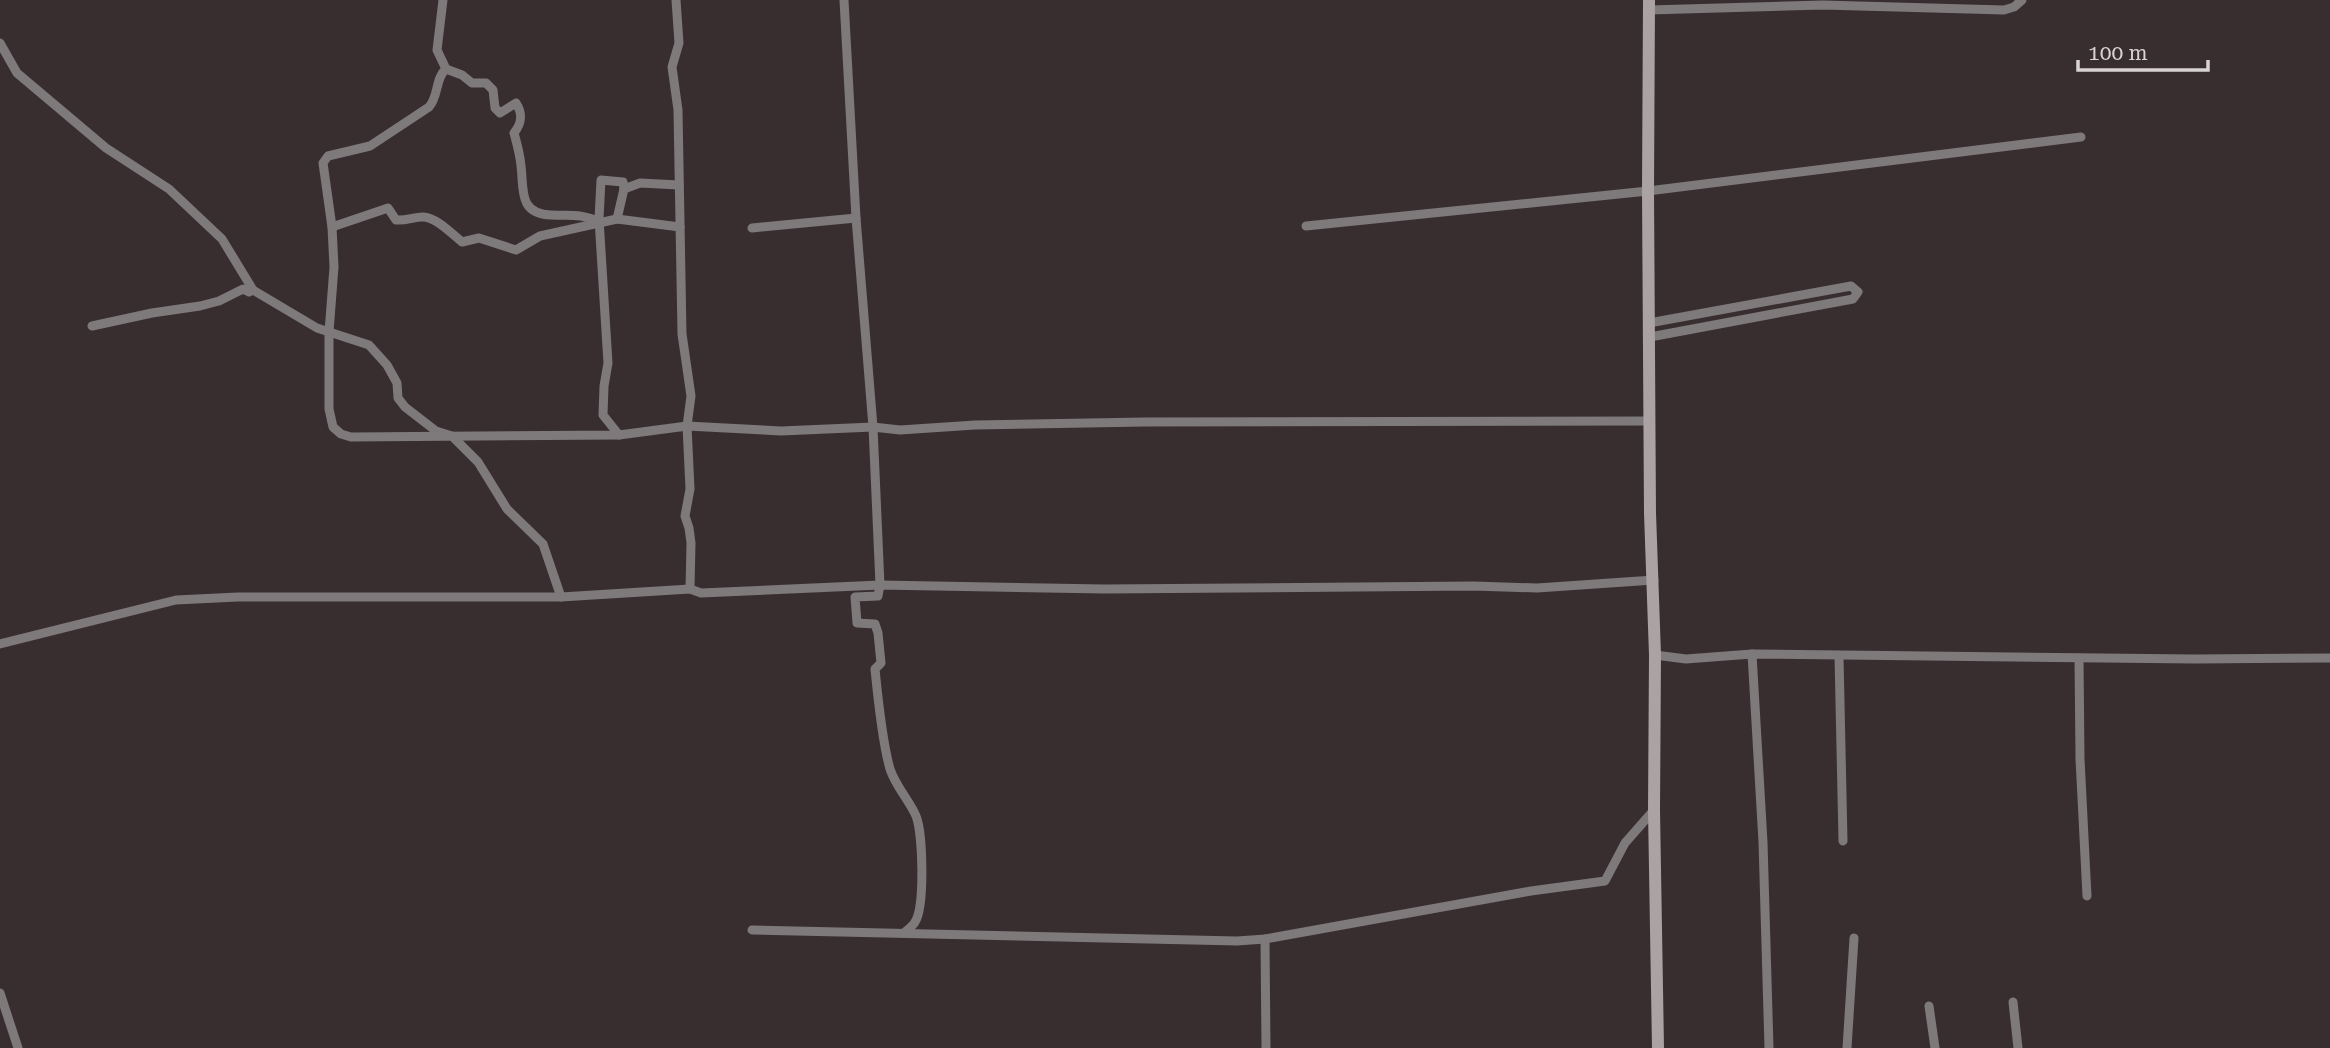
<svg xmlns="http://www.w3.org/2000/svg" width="2330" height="1048" viewBox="0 0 2330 1048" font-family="'Roboto Serif',serif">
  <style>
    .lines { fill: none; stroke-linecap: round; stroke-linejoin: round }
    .street { stroke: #7e797a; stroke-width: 9 }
    .secondary { stroke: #aaa2a3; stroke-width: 12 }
  </style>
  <rect width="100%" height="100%" fill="#382e30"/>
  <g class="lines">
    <g class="street">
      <path d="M 443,0 L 437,50 L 446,69 L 462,75 L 472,83 L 486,83 L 493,90 L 495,108 L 500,113 L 516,103 C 523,114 522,123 514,133 C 517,144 520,154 521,166 C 524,189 518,214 551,215 C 571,216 580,213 600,222"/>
      <path d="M 676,0 L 679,43 L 672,67 L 678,110 L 682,334 L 691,396 L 687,426 L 690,489 L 685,516 L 689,528 L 691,543 L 690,589 L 701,593 L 880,585 L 1104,589 L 1474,586 L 1537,588 L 1654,580"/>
      <path d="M 844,0 L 856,218 L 873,427 L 900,430 L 975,425 L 1145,422 L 1650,421"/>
      <path d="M 1649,10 L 1823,5 L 2004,10 L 2014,7 L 2022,0"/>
      <path d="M 0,43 L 17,73 L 106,148 L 169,189 L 222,239 L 253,290 L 317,328 L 369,345 L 387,365 L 397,383 L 398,398 L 405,407 L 436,431 L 452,436 L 478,462 L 507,509 L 543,544 L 561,597"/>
      <path d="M 446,69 C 435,78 439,96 429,107 L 370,146 L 328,156 L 323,163 L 332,227 L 334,267 L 329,332 L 329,409 L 333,427 L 341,434 L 351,437 L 619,435 L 687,426 L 781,431 L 873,427 L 880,585 L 878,596 L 855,597 L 857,623 L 875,624 L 878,633 L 881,663 L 875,669 C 878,699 882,741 890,769 C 896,787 909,800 916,816 C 923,833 925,907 915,922 C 913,926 907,930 904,933"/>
      <path d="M 617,219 L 624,189"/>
      <path d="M 1306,226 L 1648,191 L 2081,137"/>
      <path d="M 332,227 L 388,208 L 396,220 C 407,221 416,216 424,217 C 437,218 452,234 462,242 L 479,238 L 516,250 L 540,236 L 617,219 L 680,227"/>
      <path d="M 752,228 L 856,218"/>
      <path d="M 1649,323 L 1851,286 L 1858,292 L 1853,299 L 1650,337"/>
      <path d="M 92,326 L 152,313 L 200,306 L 219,301 L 243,289 L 249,292 L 253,290"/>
      <path d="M 619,435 L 603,415 L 604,386 L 608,363 L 599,219 L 601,180 L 623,182 L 624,189 L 640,183 L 679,185"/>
      <path d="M 0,644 L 176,600 L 238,597 L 561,597 L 690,589"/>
      <path d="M 1752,654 L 1763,842 L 1769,1048"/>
      <path d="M 1655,655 L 1686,659 L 1752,654 L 2195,659 L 2330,658"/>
      <path d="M 1839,656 L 1843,841"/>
      <path d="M 2079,658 L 2080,759 L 2087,896"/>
      <path d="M 752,930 L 1237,941 L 1265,939 L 1531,891 L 1605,881 L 1625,843 L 1654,810"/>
      <path d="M 1265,939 L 1266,1048"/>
      <path d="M 0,993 L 18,1048"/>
      <path d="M 2013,1002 L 2018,1048"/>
      <path d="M 1929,1006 L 1935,1048"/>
      <path d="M 1847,1048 L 1854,938"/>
    </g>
    <path class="secondary" d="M 1649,0 L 1648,191 L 1650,513 L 1655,655 L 1654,810 L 1658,1048"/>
  </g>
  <path d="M2078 60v10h130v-10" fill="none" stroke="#d9d3d4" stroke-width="3.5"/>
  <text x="2088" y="60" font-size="21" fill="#d9d3d4" stroke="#382e30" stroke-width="5" paint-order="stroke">100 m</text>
</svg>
